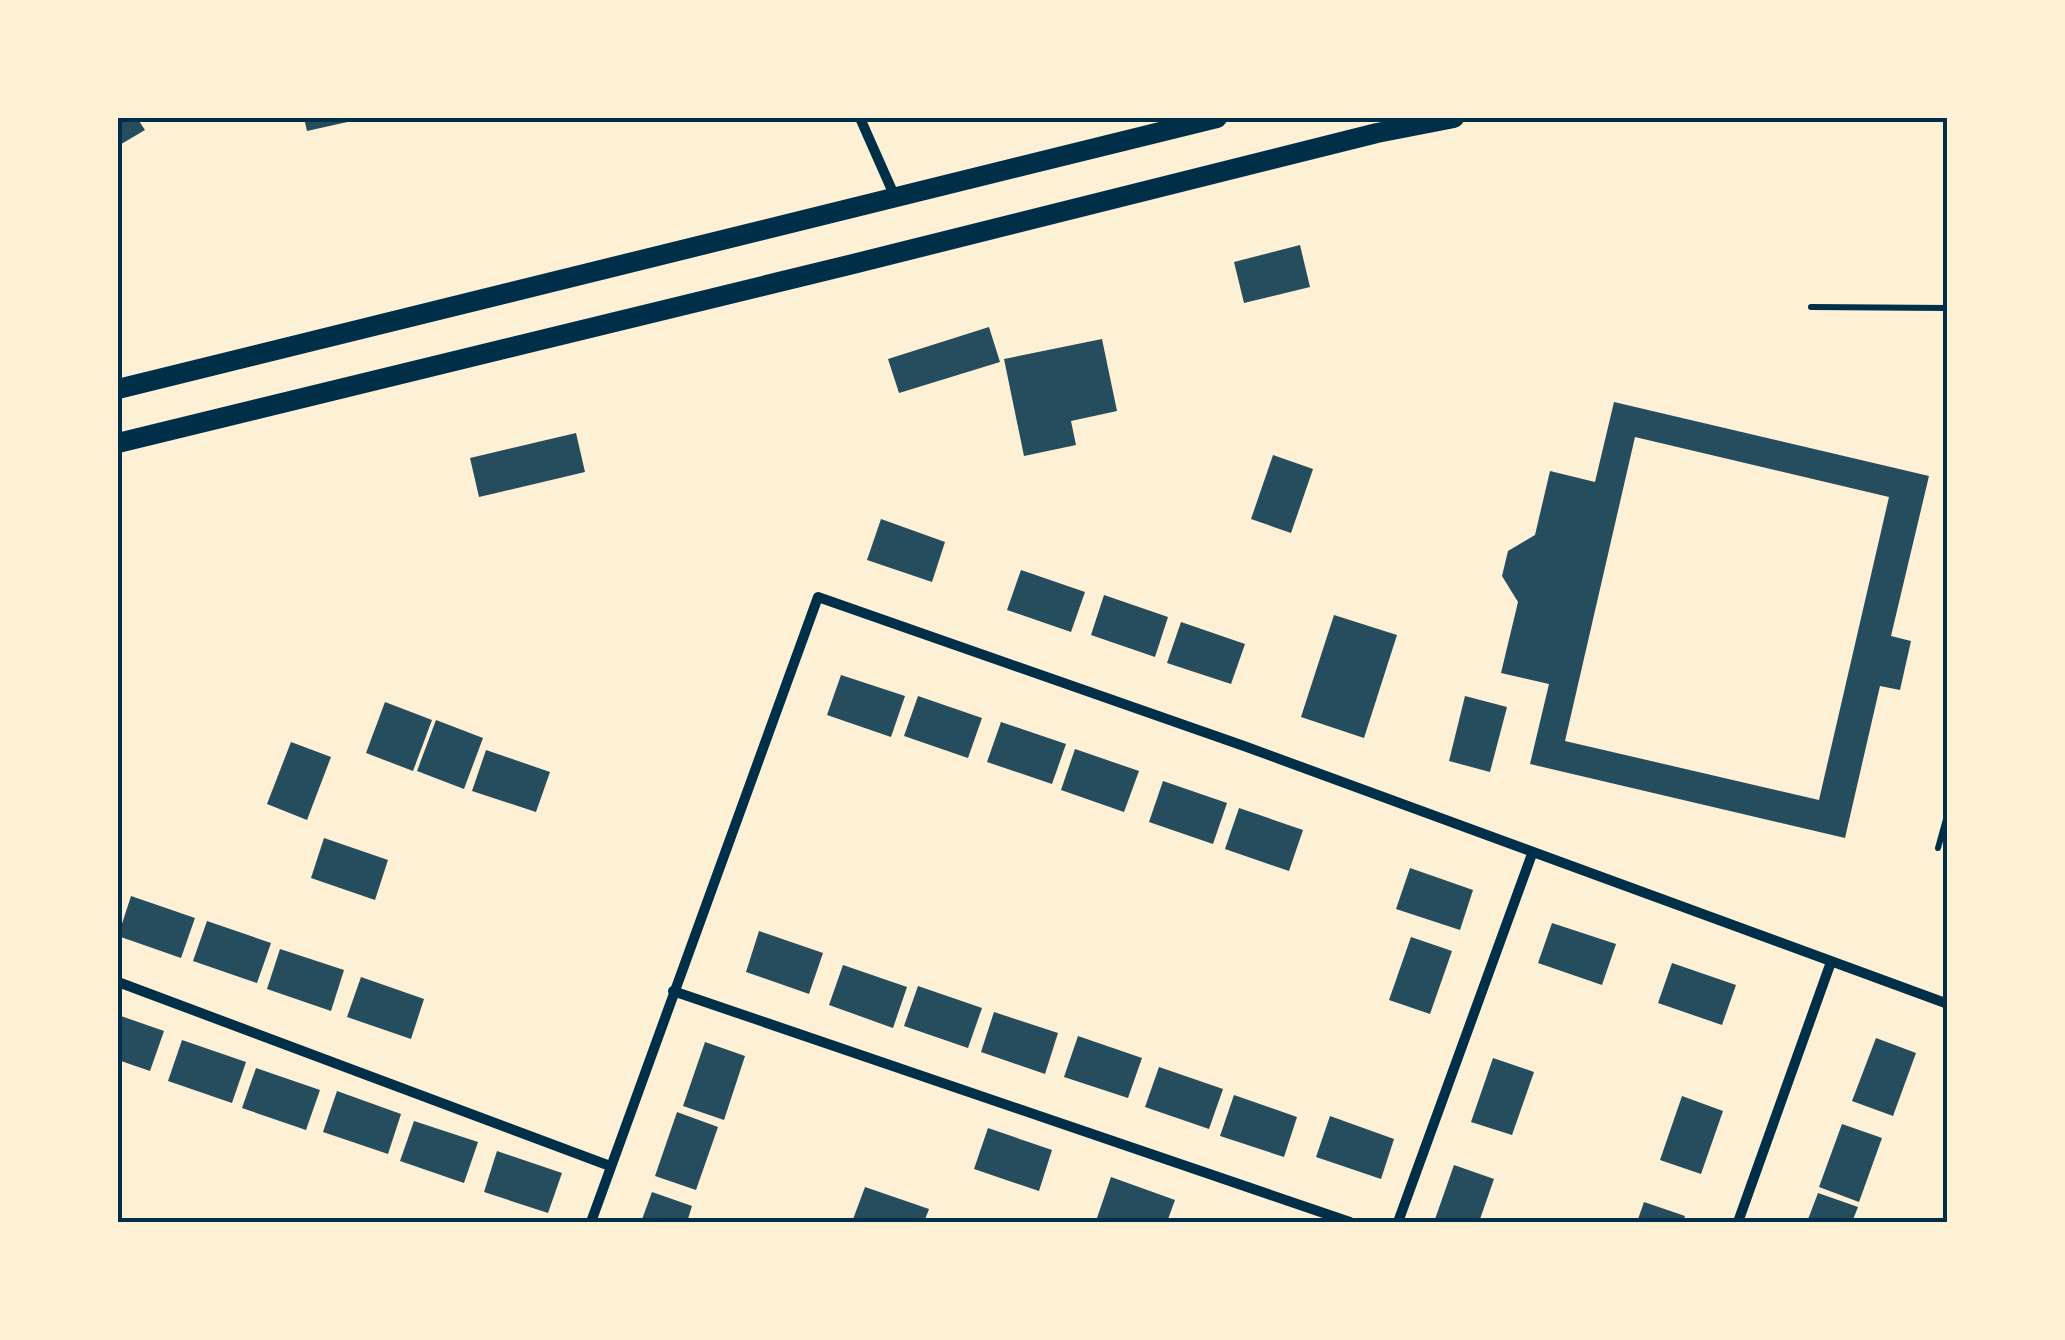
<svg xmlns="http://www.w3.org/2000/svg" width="2065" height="1340" viewBox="0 0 2065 1340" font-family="Inter,sans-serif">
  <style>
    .building { fill: #264d5e; fill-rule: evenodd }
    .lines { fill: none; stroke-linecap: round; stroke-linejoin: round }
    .path { stroke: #003049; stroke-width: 6 }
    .minor { stroke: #003049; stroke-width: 10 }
    .secondary { stroke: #003049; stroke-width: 20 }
    .neatline { fill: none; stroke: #003049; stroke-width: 4 }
  </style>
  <rect width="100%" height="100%" fill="#fdf0d5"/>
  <g class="building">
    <path d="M 118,118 L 137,118 L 145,130 L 118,146 Z"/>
    <path d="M 304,118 L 361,118 L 361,119 L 307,131 Z"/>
    <path d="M 1300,245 L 1310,287 L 1244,303 L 1234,262 Z"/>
    <path d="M 989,327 L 1000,362 L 899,393 L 888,359 Z"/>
    <path d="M 1102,339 L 1117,411 L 1071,421 L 1076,445 L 1024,456 L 1004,359 Z"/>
    <path d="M 1614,402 L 1929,476 L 1891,636 L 1911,641 L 1900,690 L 1880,686 L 1845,838 L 1530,764 L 1549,684 L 1501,673 L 1518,602 L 1502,576 L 1508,551 L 1535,535 L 1550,471 L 1595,482 ZM 1635,437 L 1889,497 L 1819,800 L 1565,741 Z"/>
    <path d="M 576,433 L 585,472 L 479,497 L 470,458 Z"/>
    <path d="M 1273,455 L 1313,469 L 1291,533 L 1251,519 Z"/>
    <path d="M 881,519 L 945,542 L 932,582 L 867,560 Z"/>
    <path d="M 1021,570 L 1085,592 L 1071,632 L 1007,610 Z"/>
    <path d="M 1104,595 L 1168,617 L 1155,657 L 1091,635 Z"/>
    <path d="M 1334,615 L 1397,635 L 1364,738 L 1301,717 Z"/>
    <path d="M 1181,622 L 1245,644 L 1231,684 L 1167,663 Z"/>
    <path d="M 841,675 L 905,696 L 891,737 L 827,715 Z"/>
    <path d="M 918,696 L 982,718 L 968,758 L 904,736 Z"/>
    <path d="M 1465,696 L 1507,707 L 1490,772 L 1449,761 Z"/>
    <path d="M 385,702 L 432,720 L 413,771 L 366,753 Z"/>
    <path d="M 436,720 L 483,738 L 464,789 L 417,771 Z"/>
    <path d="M 1001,722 L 1066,744 L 1052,784 L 987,762 Z"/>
    <path d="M 291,742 L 331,757 L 307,820 L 267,804 Z"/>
    <path d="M 1075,749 L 1139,771 L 1124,812 L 1061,790 Z"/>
    <path d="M 486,750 L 550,772 L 536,812 L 472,791 Z"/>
    <path d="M 1163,781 L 1227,803 L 1213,844 L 1149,822 Z"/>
    <path d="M 1239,808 L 1303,830 L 1289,871 L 1225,849 Z"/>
    <path d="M 324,838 L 388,860 L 375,900 L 311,878 Z"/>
    <path d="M 1410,868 L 1473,890 L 1460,930 L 1396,909 Z"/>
    <path d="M 131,896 L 195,918 L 181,958 L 118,936 Z"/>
    <path d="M 207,921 L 271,943 L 257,983 L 193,961 Z"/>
    <path d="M 1552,923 L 1616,944 L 1602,985 L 1538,963 Z"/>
    <path d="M 759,931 L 823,953 L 809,994 L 746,972 Z"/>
    <path d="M 1411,937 L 1452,951 L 1430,1014 L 1389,1000 Z"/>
    <path d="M 280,949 L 344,970 L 331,1011 L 267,989 Z"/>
    <path d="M 1672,963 L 1736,985 L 1722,1025 L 1658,1003 Z"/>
    <path d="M 843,965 L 907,987 L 893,1028 L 829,1005 Z"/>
    <path d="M 361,977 L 424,999 L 411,1039 L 347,1017 Z"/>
    <path d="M 918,986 L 982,1008 L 968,1048 L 904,1026 Z"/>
    <path d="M 994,1012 L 1058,1033 L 1045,1074 L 981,1052 Z"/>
    <path d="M 118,1015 L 164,1031 L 150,1071 L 118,1060 Z"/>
    <path d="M 1078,1036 L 1142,1058 L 1128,1098 L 1064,1077 Z"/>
    <path d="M 1876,1038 L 1916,1053 L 1893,1116 L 1852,1101 Z"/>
    <path d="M 182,1040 L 246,1062 L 232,1103 L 168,1081 Z"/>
    <path d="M 705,1042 L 745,1056 L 724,1120 L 683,1106 Z"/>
    <path d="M 1493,1058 L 1534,1072 L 1512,1135 L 1471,1122 Z"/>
    <path d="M 1159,1067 L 1223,1089 L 1209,1129 L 1145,1107 Z"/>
    <path d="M 256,1068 L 320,1090 L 306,1130 L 242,1108 Z"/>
    <path d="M 337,1091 L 401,1114 L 388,1154 L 323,1132 Z"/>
    <path d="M 1234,1095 L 1297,1117 L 1284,1157 L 1220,1136 Z"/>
    <path d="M 1682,1096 L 1723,1111 L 1701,1174 L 1660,1160 Z"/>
    <path d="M 677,1112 L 718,1127 L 696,1190 L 655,1176 Z"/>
    <path d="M 1330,1116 L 1394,1139 L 1381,1179 L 1316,1157 Z"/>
    <path d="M 414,1121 L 478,1142 L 464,1183 L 400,1161 Z"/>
    <path d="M 1842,1124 L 1882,1138 L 1859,1202 L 1819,1187 Z"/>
    <path d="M 988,1128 L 1052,1150 L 1039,1191 L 974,1169 Z"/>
    <path d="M 497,1151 L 562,1173 L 548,1213 L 484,1192 Z"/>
    <path d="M 1454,1165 L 1494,1179 L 1479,1222 L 1434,1222 Z"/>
    <path d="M 1111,1177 L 1175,1200 L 1167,1222 L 1109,1222 L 1097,1218 Z"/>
    <path d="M 865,1187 L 929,1209 L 924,1222 L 852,1222 Z"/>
    <path d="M 652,1192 L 692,1206 L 687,1222 L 641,1222 Z"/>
    <path d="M 1818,1193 L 1858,1207 L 1852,1222 L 1807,1222 Z"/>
    <path d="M 1644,1202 L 1685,1216 L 1683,1222 L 1637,1222 Z"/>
  </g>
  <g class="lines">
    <g class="path">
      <path d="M 1811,307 L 1948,308"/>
      <path d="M 1938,848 L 1948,812"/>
    </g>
    <g class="minor">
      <path d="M 860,118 L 895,197"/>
      <path d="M 118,982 L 610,1166"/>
      <path d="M 673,991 L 1350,1222"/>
      <path d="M 591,1222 L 818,597 L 1244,746 L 1948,1004"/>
      <path d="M 1398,1222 L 1532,854"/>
      <path d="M 1738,1222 L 1831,962"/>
    </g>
    <g class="secondary">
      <path d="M 118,389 L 1217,118"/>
      <path d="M 118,443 L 853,264 L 1377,133 L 1454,118"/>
    </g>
  </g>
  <rect width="2065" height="1340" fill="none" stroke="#fdf0d5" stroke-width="240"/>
  <rect x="120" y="120" width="1825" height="1100" class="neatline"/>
</svg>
